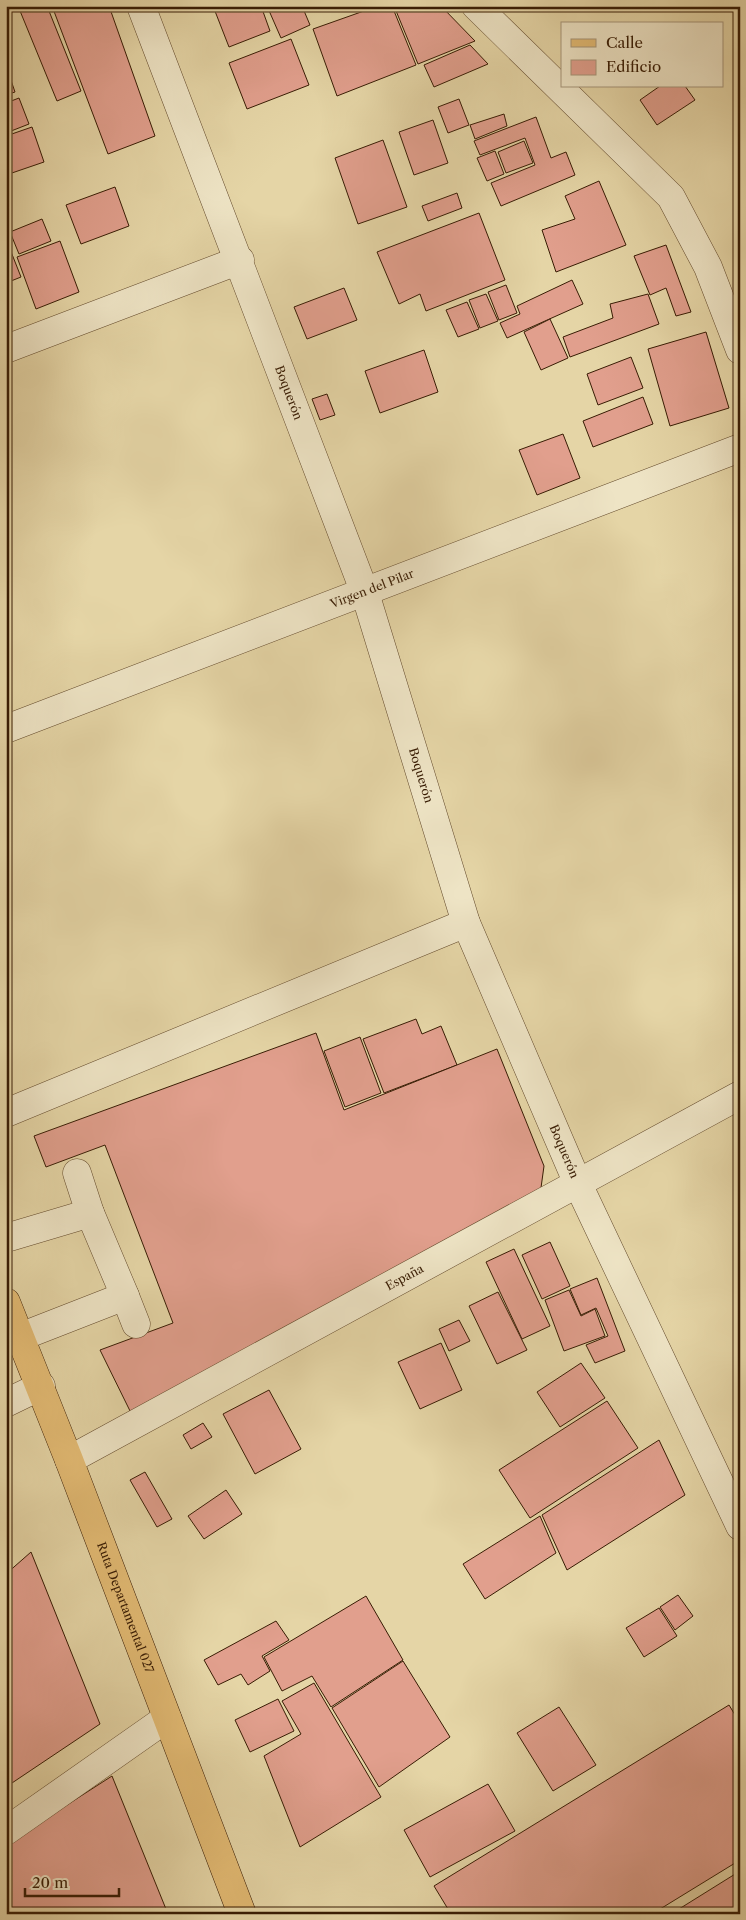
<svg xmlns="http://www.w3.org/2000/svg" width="746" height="1920" viewBox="0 0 746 1920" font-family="'Libre Caslon Text',serif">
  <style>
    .building { fill: #e19f8d; stroke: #381c04 }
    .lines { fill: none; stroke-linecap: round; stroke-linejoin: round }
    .minor-casing { stroke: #634a2c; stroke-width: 29 }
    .major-casing { stroke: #381c04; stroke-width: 29 }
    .minor { stroke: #eee4c5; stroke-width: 28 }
    .major { stroke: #e2ba73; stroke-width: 28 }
    .labels { text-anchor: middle; stroke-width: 4; stroke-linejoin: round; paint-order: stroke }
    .street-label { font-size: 12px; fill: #381c04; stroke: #eee4c5 }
  </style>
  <rect width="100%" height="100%" fill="#e5d5a6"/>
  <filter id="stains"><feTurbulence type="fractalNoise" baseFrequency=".004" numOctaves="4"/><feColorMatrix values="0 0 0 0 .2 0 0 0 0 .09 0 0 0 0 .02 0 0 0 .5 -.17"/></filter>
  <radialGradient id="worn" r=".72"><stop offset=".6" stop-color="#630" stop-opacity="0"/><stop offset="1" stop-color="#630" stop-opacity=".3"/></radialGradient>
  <g class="building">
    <path d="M 18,6 L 47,6 L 81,91 L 57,101 Z"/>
    <path d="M 52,6 L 109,6 L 155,136 L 108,154 Z"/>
    <path d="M 213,6 L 261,6 L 270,31 L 229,47 Z"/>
    <path d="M 267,6 L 302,6 L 310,25 L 281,38 Z"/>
    <path d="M 378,6 L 392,6 L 416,65 L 337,96 L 313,29 Z"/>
    <path d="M 394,6 L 441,6 L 475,41 L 418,64 Z"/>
    <path d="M 291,39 L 309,85 L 247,109 L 229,63 Z"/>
    <path d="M 470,45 L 488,64 L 434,87 L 424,65 Z"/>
    <path d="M 6,66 L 15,92 L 6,95 Z"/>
    <path d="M 660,86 L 685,86 L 695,100 L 657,125 L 640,100 Z"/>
    <path d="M 19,98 L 29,124 L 6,133 L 6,103 Z"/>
    <path d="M 459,99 L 469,125 L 448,133 L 438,107 Z"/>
    <path d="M 504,114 L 507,126 L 475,139 L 470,125 Z"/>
    <path d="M 536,117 L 551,158 L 566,152 L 575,175 L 501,206 L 491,183 L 535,165 L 525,138 L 480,155 L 474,141 Z"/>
    <path d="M 433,120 L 448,163 L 414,175 L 399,132 Z"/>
    <path d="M 32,127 L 44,162 L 6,175 L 6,136 Z"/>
    <path d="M 383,140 L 407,207 L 358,224 L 335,158 Z"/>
    <path d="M 524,141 L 533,163 L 506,173 L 498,152 Z"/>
    <path d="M 495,151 L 504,174 L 487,181 L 477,158 Z"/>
    <path d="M 599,181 L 626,245 L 556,272 L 542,230 L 575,219 L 565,196 Z"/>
    <path d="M 115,187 L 129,226 L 81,244 L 66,205 Z"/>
    <path d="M 457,193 L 462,208 L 428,221 L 422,206 Z"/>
    <path d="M 479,213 L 505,280 L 426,311 L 420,294 L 399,304 L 377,252 Z"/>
    <path d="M 42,219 L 51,241 L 19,254 L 10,232 Z"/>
    <path d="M 6,239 L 21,277 L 6,283 Z"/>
    <path d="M 60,241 L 79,292 L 36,309 L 17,257 Z"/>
    <path d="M 666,245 L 691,312 L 676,316 L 666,288 L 650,295 L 634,256 Z"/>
    <path d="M 572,280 L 583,304 L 507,338 L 500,323 L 520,314 L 517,306 Z"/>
    <path d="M 506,285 L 517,313 L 499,320 L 488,292 Z"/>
    <path d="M 344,288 L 357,320 L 307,339 L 294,307 Z"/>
    <path d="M 486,294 L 498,321 L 480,328 L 469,300 Z"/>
    <path d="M 648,294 L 659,324 L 570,357 L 563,337 L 613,318 L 610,304 Z"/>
    <path d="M 467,302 L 479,329 L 458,337 L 446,310 Z"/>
    <path d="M 550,319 L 568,358 L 541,370 L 524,332 Z"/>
    <path d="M 706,332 L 729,408 L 670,426 L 648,349 Z"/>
    <path d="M 424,350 L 438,392 L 380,413 L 365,371 Z"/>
    <path d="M 631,357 L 643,388 L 598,405 L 587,374 Z"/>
    <path d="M 327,394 L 335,415 L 320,420 L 312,399 Z"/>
    <path d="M 643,397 L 653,424 L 593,447 L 583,421 Z"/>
    <path d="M 563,434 L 580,478 L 537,495 L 519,450 Z"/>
    <path d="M 416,1019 L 422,1034 L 441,1026 L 457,1065 L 384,1093 L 363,1039 Z"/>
    <path d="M 316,1033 L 344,1110 L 497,1049 L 544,1166 L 540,1195 L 133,1417 L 100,1350 L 173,1323 L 105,1145 L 46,1167 L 34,1136 Z"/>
    <path d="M 360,1037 L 381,1093 L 345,1107 L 324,1051 Z"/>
    <path d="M 550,1242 L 570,1286 L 542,1299 L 522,1255 Z"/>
    <path d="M 514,1249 L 550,1326 L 522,1339 L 486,1262 Z"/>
    <path d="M 597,1278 L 625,1351 L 595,1363 L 586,1345 L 608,1336 L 596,1308 L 581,1315 L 570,1289 Z"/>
    <path d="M 569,1290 L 581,1316 L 595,1309 L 605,1336 L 564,1351 L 545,1300 Z"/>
    <path d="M 498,1292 L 527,1350 L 497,1364 L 469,1306 Z"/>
    <path d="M 459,1320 L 470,1341 L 449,1351 L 439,1329 Z"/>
    <path d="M 441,1343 L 462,1390 L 420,1409 L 398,1362 Z"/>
    <path d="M 581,1363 L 605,1398 L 560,1427 L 537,1392 Z"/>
    <path d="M 269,1390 L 301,1449 L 255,1474 L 223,1414 Z"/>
    <path d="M 607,1401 L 638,1448 L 530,1518 L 499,1470 Z"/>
    <path d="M 203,1423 L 212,1437 L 191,1449 L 183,1435 Z"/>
    <path d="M 659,1440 L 685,1495 L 567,1570 L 542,1515 Z"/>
    <path d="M 145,1472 L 172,1519 L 157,1527 L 130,1480 Z"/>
    <path d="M 226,1490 L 242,1514 L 204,1539 L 188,1516 Z"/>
    <path d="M 540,1516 L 556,1553 L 485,1599 L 463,1564 Z"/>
    <path d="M 31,1552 L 100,1724 L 6,1787 L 6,1574 Z"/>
    <path d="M 678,1595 L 693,1616 L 675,1630 L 660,1607 Z"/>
    <path d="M 366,1596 L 403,1660 L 331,1707 L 312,1676 L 282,1691 L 264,1657 Z"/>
    <path d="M 659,1608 L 677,1636 L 644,1657 L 626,1628 Z"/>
    <path d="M 276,1621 L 289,1640 L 262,1656 L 270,1671 L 248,1685 L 241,1674 L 218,1685 L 204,1660 Z"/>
    <path d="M 403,1661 L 450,1737 L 379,1787 L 332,1708 Z"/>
    <path d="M 314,1683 L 381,1797 L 300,1847 L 264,1756 L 301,1734 L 282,1701 Z"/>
    <path d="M 278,1699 L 294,1731 L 250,1752 L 235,1720 Z"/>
    <path d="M 729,1705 L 740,1723 L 740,1860 L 652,1914 L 451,1914 L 434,1886 Z"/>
    <path d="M 559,1707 L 596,1765 L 553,1791 L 517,1733 Z"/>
    <path d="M 112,1776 L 168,1914 L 6,1914 L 6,1844 Z"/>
    <path d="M 488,1784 L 515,1831 L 430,1877 L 404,1830 Z"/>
    <path d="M 740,1871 L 740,1914 L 671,1914 Z"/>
  </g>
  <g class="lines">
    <g class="minor-casing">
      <g id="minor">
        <path id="s1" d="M 141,6 L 365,593 L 466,923 L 578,1184 L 740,1526"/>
        <path d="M 476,6 L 671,197 L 708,267 L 740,350"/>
        <path d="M 6,349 L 240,260"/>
        <path id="s2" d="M 6,729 L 740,448"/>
        <path d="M 6,1113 L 466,923"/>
        <path d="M 90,1213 L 125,1296"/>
        <path d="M 6,1238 L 90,1213 L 77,1173"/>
        <path d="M 20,1337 L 125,1296 L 136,1324"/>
        <path d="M 6,1403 L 41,1386"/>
        <path id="s3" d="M 69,1460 L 740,1095"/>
        <path d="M 6,1831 L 167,1718"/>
      </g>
    </g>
    <g class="major-casing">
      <g id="major">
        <path id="s4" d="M 6,1302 L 69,1460 L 242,1914"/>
      </g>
    </g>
    <use href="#minor" class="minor"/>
    <use href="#major" class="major"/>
  </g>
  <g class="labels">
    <g class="street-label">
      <text dy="4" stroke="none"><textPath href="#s1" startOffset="414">Boquerón</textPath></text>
      <text dy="4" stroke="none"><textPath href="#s2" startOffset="392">Virgen del Pilar</textPath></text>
      <text dy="4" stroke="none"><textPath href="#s1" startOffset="819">Boquerón</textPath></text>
      <text dy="4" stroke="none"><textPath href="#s1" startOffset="1222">Boquerón</textPath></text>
      <text dy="4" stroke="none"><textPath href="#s3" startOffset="382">España</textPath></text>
      <text dy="4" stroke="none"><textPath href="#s4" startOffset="328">Ruta Departamental 027</textPath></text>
    </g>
  </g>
  <rect width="746" height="1920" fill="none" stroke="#e5d5a6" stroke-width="25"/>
  <rect x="8" y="8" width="731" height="1905" fill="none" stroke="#381c04" stroke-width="2.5"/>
  <rect x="12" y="12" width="721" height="1895" fill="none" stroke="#381c04"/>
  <rect x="561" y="22" width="162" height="65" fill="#eee4c5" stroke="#a59478"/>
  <rect x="571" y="39" width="25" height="8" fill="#e2ba73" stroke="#a59478"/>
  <text x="606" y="48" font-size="15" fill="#381c04">Calle</text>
  <rect x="571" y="60" width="25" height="15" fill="#e19f8d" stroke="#a59478"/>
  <text x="606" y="72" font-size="15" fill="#381c04">Edificio</text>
  <path d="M25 1888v8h94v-8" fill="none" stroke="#381c04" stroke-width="2.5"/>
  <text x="32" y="1888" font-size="15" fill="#381c04" stroke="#eee4c5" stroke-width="4" paint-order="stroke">20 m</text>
  <rect width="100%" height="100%" filter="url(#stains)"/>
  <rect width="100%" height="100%" fill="url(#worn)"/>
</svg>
